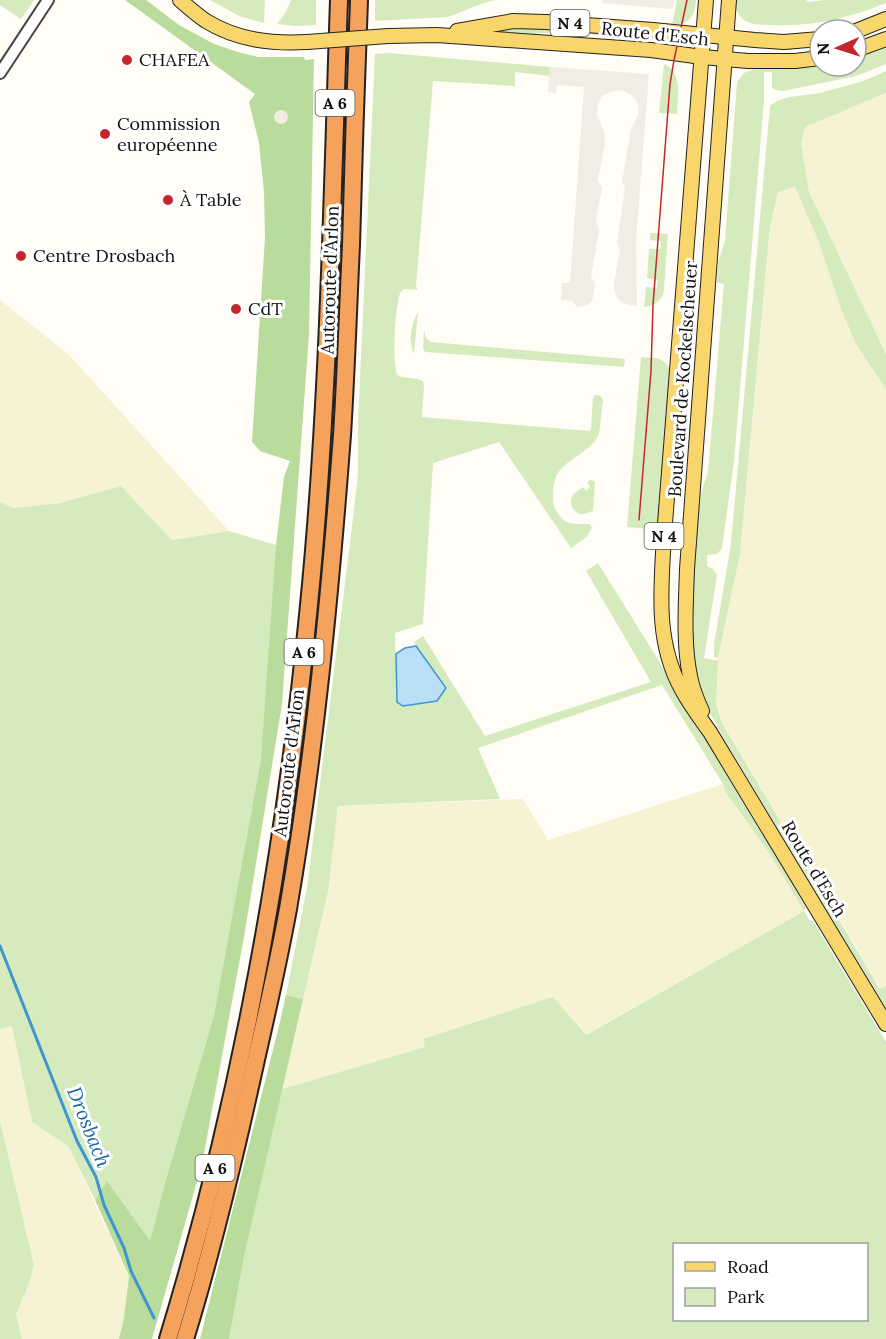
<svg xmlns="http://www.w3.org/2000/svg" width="886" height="1339" viewBox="0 0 886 1339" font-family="Lora,serif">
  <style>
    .farmland { fill: #f6f3d4 }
    .green { fill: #d5ebbd; fill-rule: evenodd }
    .forest { fill: #b9dc9c }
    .plaza { fill: #f1ede2 }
    .water { fill: #b9e0f7; stroke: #3f96cf; stroke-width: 1.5 }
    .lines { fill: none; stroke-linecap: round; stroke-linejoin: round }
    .stream { stroke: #3f96cf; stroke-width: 3 }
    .minor-casing { stroke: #444; stroke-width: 14 }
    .major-casing { stroke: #222; stroke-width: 16 }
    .highway-casing { stroke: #222; stroke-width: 20 }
    .minor { stroke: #fff; stroke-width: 10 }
    .major { stroke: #f9d66b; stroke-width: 14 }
    .highway { stroke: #f5a25d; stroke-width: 16 }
    .tram { stroke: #c4262e; stroke-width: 1.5 }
    .major-bridge-casing { stroke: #222; stroke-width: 16; stroke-linecap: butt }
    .major-bridge { stroke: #f9d66b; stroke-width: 14 }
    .poi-dot { fill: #c4262e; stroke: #fff; stroke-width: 2 }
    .labels { text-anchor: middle; stroke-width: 6; stroke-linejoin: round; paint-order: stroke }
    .shield { fill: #fff; stroke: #585858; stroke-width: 1.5 }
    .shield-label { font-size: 16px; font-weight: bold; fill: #111 }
    .street-label { font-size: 18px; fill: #111; stroke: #fff }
    .poi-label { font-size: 18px; fill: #111; stroke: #fff; text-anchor: start }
    .water-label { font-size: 20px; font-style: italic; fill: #1768a6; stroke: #fff }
  </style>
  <rect width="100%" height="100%" fill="#fffdf5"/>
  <g class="farmland">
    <path d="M 886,93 L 886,354 L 809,192 L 801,143 L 804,127 Z"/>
    <path d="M 795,187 L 818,240 L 841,309 L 856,344 L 886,389 L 886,986 L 881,989 L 722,723 L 716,704 L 718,658 L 740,554 L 770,226 L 778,192 Z"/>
    <path d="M 0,300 L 69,355 L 229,531 L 172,540 L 121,486 L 60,503 L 14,508 L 0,502 Z"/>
    <path d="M 723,784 L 726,793 L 769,853 L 804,911 L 585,1035 L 423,1039 L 426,1047 L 282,1089 L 328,892 L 338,806 L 523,799 L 548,840 Z"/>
    <path d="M 12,1026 L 32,1122 L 68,1146 L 129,1276 L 124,1318 L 119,1339 L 22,1339 L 16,1314 L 29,1284 L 34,1265 L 0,1121 L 0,1029 Z"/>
  </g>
  <g class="green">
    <path d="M 0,0 L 34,0 L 21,19 L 0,5 Z"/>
    <path d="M 210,0 L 265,0 L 264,23 L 239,16 Z"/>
    <path d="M 291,0 L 316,0 L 316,25 L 295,26 L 277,24 L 286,12 Z"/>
    <path d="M 375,0 L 496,0 C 478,3 464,12 447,17 L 375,21 Z"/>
    <path d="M 677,0 L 696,0 C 695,16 689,25 672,25 Z"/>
    <path d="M 734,0 L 806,0 L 808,2 L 825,0 L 886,0 L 886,3 C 850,18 811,27 772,25 C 763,25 752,25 744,20 C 738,16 735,7 734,0 Z"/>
    <path d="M 524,27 L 644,35 L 644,39 L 563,32 L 531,34 L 499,33 L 498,29 Z"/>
    <path d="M 886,44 L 886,64 L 856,76 L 783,91 L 775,90 L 772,87 L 772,72 L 764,72 L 764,100 L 734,461 L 722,548 L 717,554 L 707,555 L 707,566 L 713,569 L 717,575 L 704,658 L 718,661 L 716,704 L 722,723 L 880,989 L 886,986 L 886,1008 L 726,742 L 698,691 L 693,670 L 691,621 L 699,500 L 708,472 L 724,284 L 717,283 L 718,262 L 725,241 L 737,82 L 744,73 L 757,68 L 820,64 L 820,66 L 856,66 L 856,56 Z"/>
    <path d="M 388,53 L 550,67 L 550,76 L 515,72 L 515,86 L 433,81 L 416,287 L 418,290 L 404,289 L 400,293 C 395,311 392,357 397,375 C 405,379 415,377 423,381 L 424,386 L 422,417 L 589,431 L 591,429 L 593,398 L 595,395 L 601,396 L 603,400 L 599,434 C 591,452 568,458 558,473 C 553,480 552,498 554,506 C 556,511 561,519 565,521 C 571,525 582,524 589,524 L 592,527 L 587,537 L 571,548 L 499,442 L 433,463 L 423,624 L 395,633 L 397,702 L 446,688 L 416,646 L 414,642 L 423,636 L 485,736 L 651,682 L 586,571 L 598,563 L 723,764 L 806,908 L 804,911 L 809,920 L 813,921 L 886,1042 L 886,1339 L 229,1339 L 244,1257 L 282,1089 L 425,1047 L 423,1039 L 553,997 L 586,1035 L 804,911 L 769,853 L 726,793 L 723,784 L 662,685 L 478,748 L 500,799 L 338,806 L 328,892 L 303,999 L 286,995 L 307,888 L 351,535 L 358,474 L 358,422 L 375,54 ZM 674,1244 L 866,1244 L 866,1320 L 674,1320 Z"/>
    <path d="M 664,64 C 683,72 678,97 677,114 L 659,113 Z"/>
    <path d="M 886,71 L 886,93 L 805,127 L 801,143 L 809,192 L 886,354 L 886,389 L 856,344 L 841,309 L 818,240 L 795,187 L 778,192 L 770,226 L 740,554 L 718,658 L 714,657 L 714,644 L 731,544 L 770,106 C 782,95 804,96 819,93 C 842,87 865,82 886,71 Z"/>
    <path d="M 650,233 L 668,234 L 664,289 C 663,300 655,306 644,307 L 646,287 L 657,288 L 658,280 L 647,278 L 649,249 L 660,249 L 661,241 L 650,240 Z"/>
    <path d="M 418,312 L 414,354 C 408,342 411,323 418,312 Z"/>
    <path d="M 424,330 L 426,338 L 431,342 L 625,359 L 624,367 L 426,352 L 424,351 L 423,348 Z"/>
    <path d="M 641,357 C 656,358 664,356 671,372 L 660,530 L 627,527 Z"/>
    <path d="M 590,480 L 595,481 L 595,483 L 593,511 C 591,511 586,514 584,514 C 575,515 568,505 572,497 C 574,493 579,490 583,487 L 586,491 L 590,487 L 587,482 Z"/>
    <path d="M 121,486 L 172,540 L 229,531 L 276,545 L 268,726 L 214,1015 L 165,1183 L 150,1242 L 107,1182 L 95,1200 L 68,1146 L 32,1122 L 12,1026 L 0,1029 L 0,502 L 14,508 L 60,503 Z"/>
    <path d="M 0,1121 L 34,1265 L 29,1284 L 16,1314 L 22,1339 L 0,1339 Z"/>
  </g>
  <g class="forest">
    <path d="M 125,0 L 146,0 L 179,25 L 214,44 L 238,52 L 258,57 L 304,57 L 305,60 L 314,59 L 309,334 L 282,704 L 244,937 L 202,1164 L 152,1339 L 119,1339 L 124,1318 L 129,1276 L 95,1200 L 107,1181 L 150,1241 L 165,1183 L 214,1015 L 261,760 L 276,545 L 284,477 L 290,461 L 260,451 L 252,442 L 265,237 L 264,192 L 259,143 L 249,102 L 255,94 Z"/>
    <path d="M 286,995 L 303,999 L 244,1257 L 229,1339 L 200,1339 L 279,1026 Z"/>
  </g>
  <g class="plaza">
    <path d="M 602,0 L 674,0 L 673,9 L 602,3 Z"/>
    <path d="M 550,67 L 649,74 L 636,239 L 637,306 L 625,304 L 618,299 L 614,291 L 614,283 L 620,250 L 617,243 L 625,188 L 622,182 L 631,129 L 638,115 L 639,109 L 637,101 L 631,95 L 624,91 L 616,90 L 603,95 L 598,104 L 597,116 L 604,131 L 605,143 L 598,180 L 602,188 L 596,220 L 599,231 L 591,276 L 595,284 L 593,297 L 591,302 L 587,305 L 577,307 L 572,301 L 561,300 L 562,283 L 570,283 L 584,87 L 557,85 L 556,93 L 548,92 Z"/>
    <circle cx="281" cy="117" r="7"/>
  </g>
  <path class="water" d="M 416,646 L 446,688 L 437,701 L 403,706 L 397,702 L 396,654 L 405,648 Z"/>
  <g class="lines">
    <path class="stream" d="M 0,946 L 77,1141 L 96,1177 L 104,1205 L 124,1248 L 131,1271 L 154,1318"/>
    <g class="minor-casing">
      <path id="minor" d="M 0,73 L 48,0"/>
    </g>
    <g class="major-casing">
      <g id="major">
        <path d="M 180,0 C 188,7 197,15 206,21 C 237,40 271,44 307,42"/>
        <path d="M 706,0 L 664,536 C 661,589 655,642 682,690 C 690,705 700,718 710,732 L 886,1024"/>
        <path d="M 457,31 L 513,21 L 546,22 L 653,30 L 755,40 L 784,42 L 820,39"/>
        <path d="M 856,31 L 886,19"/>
        <path d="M 388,36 L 437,35 L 651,50 L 702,57 L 748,61 L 795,61 L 820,58"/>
        <path d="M 856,50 L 886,39"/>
        <path d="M 702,711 C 697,700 692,688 690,676 C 683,643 686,603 687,569 L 729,0"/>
      </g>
    </g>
    <g class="highway-casing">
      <g id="highway">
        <path d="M 168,1339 C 241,1100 285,853 309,605 C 329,404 332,202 339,0"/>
        <path d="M 185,1339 C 214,1245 236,1151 257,1055 C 268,1007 279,958 288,909 C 315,752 330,594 342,435 C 346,372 348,308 351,245 C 353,163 356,82 359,0"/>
      </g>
    </g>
    <use href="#minor" class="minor"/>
    <use href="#major" class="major"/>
    <use href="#highway" class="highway"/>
    <path class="tram" d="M 639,520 L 651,371 L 653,305 L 670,84 L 674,60 L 687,0"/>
    <g class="major-bridge-casing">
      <path id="major-bridge" d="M 307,42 L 388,36"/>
    </g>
    <use href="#major-bridge" class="major-bridge"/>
  </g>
  <g class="poi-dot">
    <circle cx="127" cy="60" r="6"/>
    <circle cx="105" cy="134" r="6"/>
    <circle cx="168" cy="200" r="6"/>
    <circle cx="21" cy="256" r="6"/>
    <circle cx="236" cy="309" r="6"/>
  </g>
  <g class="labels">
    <g class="shield">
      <rect x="550.5" y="10" width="39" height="26" rx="4.5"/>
      <rect x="315.5" y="90" width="39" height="26" rx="4.5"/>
      <rect x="644.5" y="523" width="39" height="26" rx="4.5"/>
      <rect x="284.5" y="639" width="39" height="26" rx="4.5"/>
      <rect x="195.5" y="1155" width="39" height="26" rx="4.5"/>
    </g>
    <g class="shield-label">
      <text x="570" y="29">N 4</text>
      <text x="335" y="109">A 6</text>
      <text x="664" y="542">N 4</text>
      <text x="304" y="658">A 6</text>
      <text x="215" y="1174">A 6</text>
    </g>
    <g class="street-label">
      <text transform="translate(655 34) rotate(6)" y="6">Route d'Esch</text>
      <text transform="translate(330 280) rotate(-88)" y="6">Autoroute d'Arlon</text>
      <text transform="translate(683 379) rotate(-86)" y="6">Boulevard de Kockelscheuer</text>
      <text transform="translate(289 763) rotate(-83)" y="6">Autoroute d'Arlon</text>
      <text transform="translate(814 869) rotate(59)" y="6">Route d'Esch</text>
    </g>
    <g class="poi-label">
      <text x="139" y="66">CHAFEA</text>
      <text x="117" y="130">Commission<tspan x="117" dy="21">européenne</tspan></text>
      <text x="180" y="206">À Table</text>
      <text x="33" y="262">Centre Drosbach</text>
      <text x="248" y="315">CdT</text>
    </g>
    <g class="water-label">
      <text transform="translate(89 1127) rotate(68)" y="7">Drosbach</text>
    </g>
  </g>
  <rect x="673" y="1243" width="195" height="78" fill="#ffffff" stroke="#a0a0a0" stroke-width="1.5"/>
  <rect x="685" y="1262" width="30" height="9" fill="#f9d66b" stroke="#a0a0a0" stroke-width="1.5"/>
  <text x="727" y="1273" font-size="18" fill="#111111">Road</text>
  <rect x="685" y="1288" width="30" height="18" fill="#d5ebbd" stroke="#a0a0a0" stroke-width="1.5"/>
  <text x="727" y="1303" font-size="18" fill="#111111">Park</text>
  <g transform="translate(838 48) rotate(267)"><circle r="28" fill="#ffffff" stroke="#a0a0a0" stroke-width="1.5"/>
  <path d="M0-4.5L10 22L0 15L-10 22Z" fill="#c4262e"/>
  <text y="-9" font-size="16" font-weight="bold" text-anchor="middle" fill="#111111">N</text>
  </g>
</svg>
